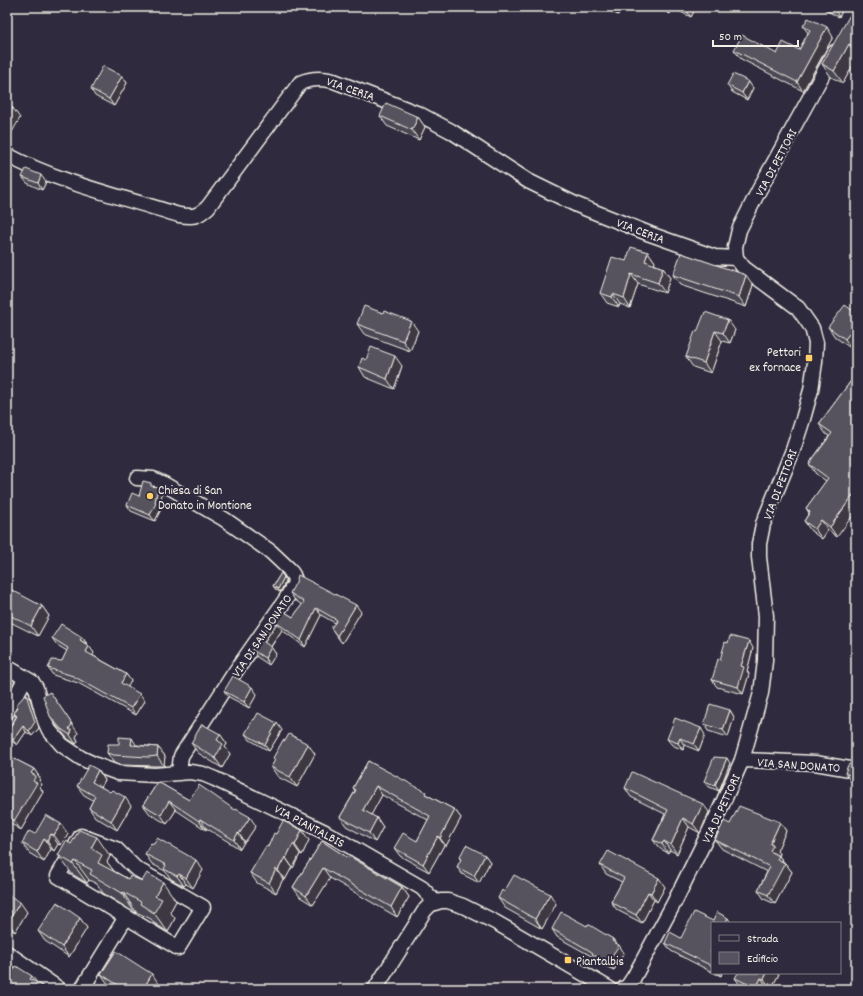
<svg xmlns="http://www.w3.org/2000/svg" width="863" height="996" viewBox="0 0 863 996" font-family="Dekko,sans-serif">
  <style>
    .lines { fill: none; stroke-linecap: round; stroke-linejoin: round }
    .minor-casing { stroke: #f4f1e8; stroke-width: 17 }
    .minor { stroke: #2f2a3d; stroke-width: 14 }
    .wall { fill: #4a4752; stroke: #f4f1e8 }
    .shaded-wall { fill: #3c3942; stroke: #f4f1e8 }
    .building { fill: #56525f; stroke: #f4f1e8 }
    .poi-dot { fill: #ffd166; stroke: #2f2a3d; stroke-width: 1.5 }
    .labels { text-anchor: middle; stroke-width: 4; stroke-linejoin: round; paint-order: stroke }
    .street-label { font-size: 13px; fill: #f4f1e8; stroke: #2f2a3d }
    .poi-label { font-size: 13px; fill: #f4f1e8; stroke: #2f2a3d; text-anchor: start }
  </style>
  <rect width="100%" height="100%" fill="#2f2a3d"/>
  <filter id="ink" filterUnits="userSpaceOnUse"><feTurbulence type="fractalNoise" baseFrequency=".025" numOctaves="2"/><feDisplacementMap in="SourceGraphic" scale="8" xChannelSelector="R" yChannelSelector="G"/><feConvolveMatrix kernelMatrix="1 2 1 2 8 2 1 2 1" color-interpolation-filters="sRGB"/></filter>
  <g filter="url(#ink)">
    <g class="lines">
      <g class="minor-casing">
        <g id="minor">
          <path d="M 7,155 C 59,183 123,197 179,215 C 194,217 197,217 208,207 L 300,83 C 311,78 322,78 334,81 L 419,114 L 451,131 L 528,181 L 577,205 L 650,234 L 715,257 L 736,258"/>
          <path d="M 137,478 L 153,479 L 164,484 L 224,519 L 271,552 L 289,569 L 293,575 L 295,580 L 294,585 L 286,599 L 233,675 L 181,756 L 179,772"/>
          <path d="M 7,667 L 32,682 L 36,688 L 44,719 L 49,730 L 62,745 L 81,758 L 96,765 L 118,773 L 155,775 L 190,772 L 203,774 L 215,779 L 325,832 L 422,888 L 435,902"/>
          <path d="M 7,712 L 25,679"/>
          <path d="M 742,760 L 815,763 L 856,770"/>
          <path d="M 81,836 L 116,849 L 135,868 L 203,907 L 178,948 L 58,876 Z"/>
          <path d="M 7,953 L 59,989"/>
          <path d="M 82,989 L 126,917"/>
          <path d="M 375,989 L 425,910 L 431,904 L 441,901 L 448,901 L 463,906 L 495,922 L 610,989"/>
          <path d="M 623,989 L 628,986 L 634,977 L 674,903 L 716,818 L 742,760 L 761,693 L 765,661 L 766,616 L 759,557 L 759,544 L 763,524 L 793,450 L 803,419 L 811,390 L 815,362 L 816,343 L 812,328 L 798,308 L 744,268 L 736,258 L 735,247 L 739,230 L 759,190 L 835,52"/>
        </g>
      </g>
      <use href="#minor" class="minor"/>
    </g>
    <g class="wall">
      <path d="M 601,7 L 622,7 L 618,15 Z"/>
      <path d="M 658,7 L 696,7 L 691,17 L 672,8 L 670,14 L 660,9 Z"/>
      <path d="M 823,7 L 844,7 L 839,17 L 825,10 Z"/>
      <path d="M 856,17 L 856,60 L 843,83 L 831,77 L 822,64 Z"/>
      <path d="M 803,26 L 833,37 L 803,91 L 741,59 L 734,50 L 777,54 L 799,50 L 808,33 Z"/>
      <path d="M 122,76 L 127,83 L 114,106 L 95,96 L 91,89 Z"/>
      <path d="M 748,81 L 753,88 L 747,100 L 732,92 L 727,85 Z"/>
      <path d="M 380,116 L 418,117 L 425,127 L 419,140 L 387,126 Z"/>
      <path d="M 22,177 L 46,182 L 42,190 L 27,183 Z"/>
      <path d="M 648,252 L 655,262 L 654,264 L 663,268 L 670,278 L 665,293 L 638,284 L 630,308 L 620,304 L 619,307 L 607,303 L 600,293 L 626,261 Z"/>
      <path d="M 673,275 L 753,285 L 746,307 L 680,285 Z"/>
      <path d="M 856,313 L 856,345 L 852,349 L 835,337 L 828,327 Z"/>
      <path d="M 357,324 L 418,331 L 410,351 L 364,334 Z"/>
      <path d="M 735,330 L 730,343 L 722,341 L 711,373 L 693,367 L 686,357 L 697,332 Z"/>
      <path d="M 366,360 L 402,366 L 394,389 L 365,377 L 359,367 Z"/>
      <path d="M 856,374 L 837,537 L 828,530 L 822,539 L 811,531 L 804,521 L 809,513 L 806,508 L 826,481 L 816,474 L 809,464 L 829,436 L 826,434 L 819,424 Z"/>
      <path d="M 153,486 L 158,487 L 162,493 L 160,508 L 161,509 L 155,521 L 131,511 L 127,505 L 139,496 Z"/>
      <path d="M 281,573 L 286,581 L 280,592 L 276,590 L 273,586 Z"/>
      <path d="M 7,590 L 42,606 L 49,616 L 38,636 L 12,623 L 10,620 L 7,618 Z"/>
      <path d="M 290,593 L 361,612 L 342,643 L 336,635 L 331,628 L 335,623 L 321,615 L 305,647 L 282,630 L 271,647 L 276,654 L 269,665 L 257,657 L 252,650 L 280,609 L 293,617 L 302,605 L 295,600 Z"/>
      <path d="M 82,637 L 94,653 L 92,655 L 126,674 L 131,681 L 127,687 L 145,701 L 136,715 L 78,683 L 53,675 L 48,668 L 62,661 L 67,651 L 57,645 L 52,638 Z"/>
      <path d="M 753,648 L 747,671 L 749,674 L 743,694 L 717,687 L 712,680 L 720,660 Z"/>
      <path d="M 224,691 L 257,694 L 249,708 L 229,697 Z"/>
      <path d="M 26,694 L 30,699 L 39,728 L 32,736 L 26,732 L 17,745 L 10,740 L 7,736 L 7,733 L 16,716 L 14,713 Z"/>
      <path d="M 730,710 L 734,717 L 728,737 L 708,731 L 704,724 Z"/>
      <path d="M 50,716 L 78,733 L 76,737 L 78,741 L 76,744 L 68,739 L 56,725 Z"/>
      <path d="M 282,730 L 269,751 L 250,740 L 245,734 Z"/>
      <path d="M 220,734 L 227,744 L 225,747 L 230,754 L 222,768 L 198,753 L 191,743 Z"/>
      <path d="M 705,735 L 699,751 L 684,745 L 683,750 L 672,745 L 667,739 Z"/>
      <path d="M 137,745 L 158,747 L 165,756 L 164,766 L 155,766 L 120,765 L 114,763 L 107,753 Z"/>
      <path d="M 315,754 L 297,787 L 278,777 L 271,767 L 275,761 L 273,758 Z"/>
      <path d="M 7,755 L 34,769 L 40,778 L 39,780 L 42,785 L 40,787 L 43,792 L 21,830 L 8,822 L 7,821 L 7,804 L 8,802 L 7,801 Z"/>
      <path d="M 368,761 L 429,796 L 455,810 L 461,818 L 446,846 L 444,845 L 429,872 L 400,856 L 394,848 L 417,841 L 428,820 L 382,795 L 371,815 L 377,818 L 383,827 L 375,842 L 346,826 L 340,817 L 355,791 L 353,788 Z"/>
      <path d="M 730,763 L 719,791 L 707,786 L 704,781 Z"/>
      <path d="M 856,764 L 856,787 L 854,786 L 845,773 Z"/>
      <path d="M 98,770 L 105,780 L 101,787 L 131,806 L 117,830 L 95,817 L 89,808 L 93,800 L 84,795 L 77,786 Z"/>
      <path d="M 158,782 L 189,800 L 256,826 L 245,842 L 244,842 L 240,849 L 206,828 L 206,830 L 176,810 L 167,824 L 150,814 L 143,805 Z"/>
      <path d="M 625,788 L 709,812 L 700,833 L 689,827 L 677,854 L 670,850 L 668,853 L 659,848 L 653,840 L 665,814 L 631,797 Z"/>
      <path d="M 780,822 L 786,831 L 777,851 L 780,855 L 779,856 L 784,862 L 785,863 L 792,872 L 775,904 L 764,899 L 758,890 L 767,872 L 722,849 L 715,840 L 730,824 Z"/>
      <path d="M 35,834 L 68,834 L 61,845 L 58,844 L 54,851 L 51,849 L 44,862 L 29,853 L 22,843 Z"/>
      <path d="M 276,834 L 309,840 L 302,855 L 300,854 L 293,868 L 292,867 L 285,880 L 283,879 L 276,893 L 257,883 L 250,873 Z"/>
      <path d="M 322,841 L 348,858 L 402,887 L 409,897 L 397,917 L 330,878 L 313,905 L 300,897 L 293,887 Z"/>
      <path d="M 71,844 L 110,856 L 107,862 L 114,871 L 128,879 L 176,901 L 170,912 L 175,918 L 168,932 L 154,923 L 151,919 L 136,912 L 135,913 L 103,893 L 97,884 L 89,880 L 87,883 L 72,874 L 58,855 Z"/>
      <path d="M 145,854 L 203,870 L 193,888 L 186,884 L 184,886 L 171,879 L 165,871 L 152,864 Z"/>
      <path d="M 485,855 L 490,862 L 479,883 L 462,874 L 457,867 L 461,860 L 459,858 Z"/>
      <path d="M 600,865 L 665,887 L 657,902 L 654,900 L 642,923 L 617,910 L 611,902 L 622,882 L 606,874 Z"/>
      <path d="M 504,892 L 556,904 L 542,929 L 505,908 L 498,898 Z"/>
      <path d="M 7,894 L 27,912 L 15,932 L 7,927 Z"/>
      <path d="M 80,918 L 87,928 L 69,957 L 45,941 L 38,931 Z"/>
      <path d="M 712,923 L 712,972 L 671,951 L 665,943 L 681,938 Z"/>
      <path d="M 587,926 L 613,939 L 624,953 L 614,970 L 598,963 L 595,959 L 593,957 L 557,937 L 552,929 Z"/>
      <path d="M 714,973 L 722,973 L 721,976 Z"/>
      <path d="M 101,974 L 159,984 L 156,989 L 115,989 L 108,984 Z"/>
      <path d="M 779,974 L 771,989 L 768,988 L 768,989 L 744,989 L 742,988 L 735,978 Z"/>
    </g>
    <g class="shaded-wall">
      <path d="M 612,7 L 622,7 L 618,15 Z"/>
      <path d="M 665,7 L 671,7 L 672,8 L 670,14 Z"/>
      <path d="M 684,7 L 696,7 L 691,17 Z"/>
      <path d="M 834,7 L 844,7 L 839,17 L 834,8 Z"/>
      <path d="M 827,27 L 833,37 L 803,91 L 797,82 Z"/>
      <path d="M 849,44 L 856,54 L 856,60 L 843,83 L 834,71 Z"/>
      <path d="M 122,76 L 127,83 L 114,106 L 109,99 Z"/>
      <path d="M 748,81 L 753,88 L 747,100 L 742,93 Z"/>
      <path d="M 13,108 L 20,118 L 7,141 L 7,118 Z"/>
      <path d="M 418,117 L 425,127 L 419,140 L 412,130 Z"/>
      <path d="M 41,175 L 46,182 L 42,190 L 38,183 Z"/>
      <path d="M 648,252 L 655,262 L 652,271 L 645,261 Z"/>
      <path d="M 663,268 L 670,278 L 665,293 L 658,283 Z"/>
      <path d="M 631,274 L 638,284 L 630,308 L 624,298 Z"/>
      <path d="M 746,275 L 753,285 L 746,307 L 739,297 Z"/>
      <path d="M 613,294 L 620,304 L 619,307 L 612,297 Z"/>
      <path d="M 728,320 L 735,330 L 730,343 L 723,333 Z"/>
      <path d="M 411,321 L 418,331 L 410,351 L 403,341 Z"/>
      <path d="M 856,325 L 856,345 L 852,349 L 845,339 Z"/>
      <path d="M 715,331 L 722,341 L 711,373 L 704,363 Z"/>
      <path d="M 395,356 L 402,366 L 394,389 L 387,379 Z"/>
      <path d="M 158,487 L 162,493 L 160,508 L 161,509 L 155,521 L 150,515 L 155,502 Z"/>
      <path d="M 856,491 L 856,511 L 837,537 L 830,527 Z"/>
      <path d="M 821,520 L 828,530 L 822,539 L 815,529 Z"/>
      <path d="M 284,577 L 286,581 L 280,592 L 278,589 Z"/>
      <path d="M 356,605 L 361,612 L 342,643 L 337,636 Z"/>
      <path d="M 42,606 L 49,616 L 38,636 L 31,626 Z"/>
      <path d="M 316,608 L 321,615 L 305,647 L 301,640 Z"/>
      <path d="M 277,623 L 282,630 L 269,649 L 264,642 Z"/>
      <path d="M 82,637 L 87,644 L 80,640 Z"/>
      <path d="M 749,641 L 753,648 L 747,671 L 749,674 L 743,694 L 738,687 L 741,666 Z"/>
      <path d="M 89,646 L 94,653 L 91,658 L 86,652 Z"/>
      <path d="M 271,647 L 276,654 L 269,665 L 265,658 Z"/>
      <path d="M 126,674 L 131,681 L 126,690 L 121,683 Z"/>
      <path d="M 252,687 L 257,694 L 249,708 L 244,702 Z"/>
      <path d="M 50,692 L 78,733 L 76,737 L 78,741 L 76,744 L 70,735 L 69,729 Z"/>
      <path d="M 26,694 L 30,699 L 39,728 L 32,736 L 29,731 Z"/>
      <path d="M 140,694 L 145,701 L 136,715 L 131,708 Z"/>
      <path d="M 730,710 L 734,717 L 728,737 L 723,730 Z"/>
      <path d="M 277,723 L 282,730 L 269,751 L 265,745 Z"/>
      <path d="M 23,726 L 26,732 L 17,745 L 13,740 Z"/>
      <path d="M 701,728 L 705,735 L 699,751 L 694,744 Z"/>
      <path d="M 220,734 L 227,744 L 225,747 L 230,754 L 222,768 L 215,758 L 217,740 Z"/>
      <path d="M 132,738 L 138,748 L 131,745 Z"/>
      <path d="M 680,738 L 684,745 L 683,750 L 678,743 Z"/>
      <path d="M 308,744 L 315,754 L 297,787 L 290,777 Z"/>
      <path d="M 158,747 L 165,756 L 164,766 L 157,756 Z"/>
      <path d="M 727,758 L 730,763 L 719,791 L 715,785 Z"/>
      <path d="M 34,769 L 40,778 L 39,780 L 42,785 L 40,787 L 43,792 L 21,830 L 14,821 L 31,773 Z"/>
      <path d="M 98,770 L 105,780 L 98,791 L 92,782 Z"/>
      <path d="M 376,786 L 382,795 L 369,819 L 363,810 Z"/>
      <path d="M 125,797 L 131,806 L 117,830 L 111,821 Z"/>
      <path d="M 169,801 L 176,810 L 167,824 L 161,815 Z"/>
      <path d="M 703,804 L 709,812 L 700,833 L 693,824 Z"/>
      <path d="M 455,810 L 461,818 L 446,846 L 440,838 Z"/>
      <path d="M 250,817 L 256,826 L 245,842 L 239,834 Z"/>
      <path d="M 377,818 L 383,827 L 375,842 L 369,833 Z"/>
      <path d="M 683,818 L 689,827 L 677,854 L 671,845 Z"/>
      <path d="M 200,819 L 206,828 L 206,830 L 199,821 Z"/>
      <path d="M 780,822 L 786,831 L 777,851 L 780,855 L 779,856 L 785,864 L 785,863 L 792,872 L 775,904 L 768,895 L 777,860 L 770,851 L 770,844 Z"/>
      <path d="M 61,824 L 68,834 L 61,845 L 54,835 Z"/>
      <path d="M 302,830 L 309,840 L 302,855 L 295,845 Z"/>
      <path d="M 238,833 L 244,842 L 240,849 L 234,840 Z"/>
      <path d="M 51,834 L 58,844 L 54,851 L 47,841 Z"/>
      <path d="M 438,836 L 444,845 L 429,872 L 423,864 Z"/>
      <path d="M 97,837 L 110,856 L 107,862 L 116,874 L 98,863 L 91,848 Z"/>
      <path d="M 44,839 L 51,849 L 44,862 L 37,852 Z"/>
      <path d="M 664,841 L 670,850 L 668,853 L 662,844 Z"/>
      <path d="M 293,844 L 300,854 L 293,868 L 286,858 Z"/>
      <path d="M 485,855 L 490,862 L 479,883 L 474,876 Z"/>
      <path d="M 285,857 L 292,867 L 285,880 L 278,870 Z"/>
      <path d="M 196,860 L 203,870 L 193,888 L 186,878 Z"/>
      <path d="M 75,861 L 89,880 L 87,883 L 73,864 Z"/>
      <path d="M 323,868 L 330,878 L 313,905 L 306,896 Z"/>
      <path d="M 276,869 L 283,879 L 276,893 L 269,883 Z"/>
      <path d="M 179,874 L 186,884 L 184,886 L 177,876 Z"/>
      <path d="M 659,878 L 665,887 L 657,902 L 651,893 Z"/>
      <path d="M 163,882 L 176,901 L 170,912 L 175,918 L 168,932 L 154,913 L 155,896 Z"/>
      <path d="M 402,887 L 409,897 L 397,917 L 391,907 Z"/>
      <path d="M 123,892 L 136,912 L 135,913 L 122,893 Z"/>
      <path d="M 648,892 L 654,900 L 642,923 L 636,915 Z"/>
      <path d="M 550,894 L 556,904 L 542,929 L 535,919 Z"/>
      <path d="M 20,902 L 27,912 L 15,932 L 8,922 Z"/>
      <path d="M 80,918 L 87,928 L 69,957 L 62,947 Z"/>
      <path d="M 728,918 L 731,923 L 725,923 Z"/>
      <path d="M 613,939 L 618,946 L 619,945 L 624,953 L 614,970 L 608,962 L 612,941 Z"/>
      <path d="M 718,973 L 722,973 L 721,976 Z"/>
      <path d="M 767,973 L 778,973 L 779,974 L 771,989 L 764,979 Z"/>
      <path d="M 152,974 L 159,984 L 156,989 L 143,989 Z"/>
      <path d="M 32,976 L 38,984 L 30,979 Z"/>
      <path d="M 761,978 L 768,988 L 768,989 L 756,988 Z"/>
    </g>
    <g class="building">
      <path d="M 851,13 L 856,17 L 856,48 L 849,44 L 834,71 L 822,64 Z"/>
      <path d="M 808,18 L 827,27 L 797,82 L 734,50 L 742,35 L 777,54 L 783,42 L 799,50 L 810,30 L 803,26 Z"/>
      <path d="M 103,66 L 122,76 L 109,99 L 91,89 Z"/>
      <path d="M 733,74 L 748,81 L 742,93 L 727,85 Z"/>
      <path d="M 386,103 L 418,117 L 412,130 L 380,116 Z"/>
      <path d="M 7,105 L 13,108 L 7,118 Z"/>
      <path d="M 26,169 L 41,175 L 38,183 L 22,177 Z"/>
      <path d="M 631,247 L 648,252 L 645,261 L 663,268 L 658,283 L 631,274 L 624,298 L 613,294 L 612,297 L 600,293 L 612,257 L 626,261 Z"/>
      <path d="M 681,253 L 746,275 L 739,297 L 673,275 Z"/>
      <path d="M 845,305 L 856,313 L 856,325 L 845,339 L 828,327 Z"/>
      <path d="M 364,306 L 383,313 L 384,311 L 411,321 L 403,341 L 357,324 Z"/>
      <path d="M 705,312 L 728,320 L 723,333 L 715,331 L 704,363 L 686,357 L 695,331 L 697,332 Z"/>
      <path d="M 371,347 L 395,356 L 387,379 L 359,367 L 362,358 L 366,360 Z"/>
      <path d="M 856,374 L 856,491 L 830,527 L 821,520 L 815,529 L 804,521 L 810,512 L 806,508 L 828,478 L 809,464 L 832,433 L 819,424 Z"/>
      <path d="M 143,481 L 151,483 L 151,486 L 158,487 L 155,502 L 156,503 L 150,515 L 127,505 L 132,493 L 139,496 Z"/>
      <path d="M 281,573 L 284,577 L 278,589 L 273,586 Z"/>
      <path d="M 298,575 L 356,605 L 337,636 L 331,628 L 337,620 L 316,608 L 301,640 L 277,623 L 264,642 L 271,647 L 265,658 L 252,650 L 280,609 L 293,617 L 304,602 L 290,593 L 296,582 Z"/>
      <path d="M 8,588 L 42,606 L 31,626 L 7,614 L 7,590 Z"/>
      <path d="M 61,624 L 82,637 L 80,640 L 89,646 L 86,652 L 126,674 L 121,683 L 140,694 L 131,708 L 73,676 L 48,668 L 52,660 L 62,661 L 68,648 L 52,638 Z"/>
      <path d="M 730,636 L 749,641 L 741,666 L 744,667 L 738,687 L 712,680 L 718,659 L 720,660 L 725,642 L 728,643 Z"/>
      <path d="M 233,676 L 252,687 L 244,702 L 224,691 Z"/>
      <path d="M 50,692 L 72,724 L 69,729 L 72,731 L 70,735 L 61,729 L 50,716 L 43,696 Z"/>
      <path d="M 26,694 L 35,722 L 29,731 L 23,726 L 13,740 L 7,735 L 7,733 L 17,716 L 14,713 L 18,707 L 16,705 Z"/>
      <path d="M 710,704 L 730,710 L 723,730 L 704,724 Z"/>
      <path d="M 258,713 L 277,723 L 265,745 L 245,734 L 253,719 L 254,720 Z"/>
      <path d="M 675,718 L 701,728 L 694,744 L 680,738 L 678,743 L 667,739 Z"/>
      <path d="M 202,724 L 220,734 L 217,740 L 223,744 L 215,758 L 191,743 Z"/>
      <path d="M 289,734 L 308,744 L 290,777 L 271,767 L 275,760 L 273,758 L 283,740 L 285,741 Z"/>
      <path d="M 119,737 L 132,738 L 131,745 L 158,747 L 157,756 L 148,757 L 113,755 L 107,753 L 108,744 L 119,744 Z"/>
      <path d="M 7,755 L 34,769 L 31,773 L 36,776 L 33,781 L 37,783 L 14,821 L 7,817 L 7,804 L 11,798 L 7,796 Z"/>
      <path d="M 714,757 L 727,758 L 715,785 L 704,781 Z"/>
      <path d="M 368,761 L 426,792 L 425,794 L 455,810 L 440,838 L 438,836 L 423,864 L 394,848 L 403,833 L 417,841 L 430,816 L 376,786 L 363,810 L 377,818 L 369,833 L 340,817 L 356,790 L 353,788 Z"/>
      <path d="M 852,763 L 856,764 L 856,778 L 845,773 L 848,765 Z"/>
      <path d="M 89,765 L 98,770 L 92,782 L 110,792 L 112,790 L 125,797 L 111,821 L 89,808 L 95,796 L 77,786 Z"/>
      <path d="M 632,772 L 703,804 L 693,824 L 683,818 L 671,845 L 664,841 L 662,844 L 653,840 L 668,810 L 625,788 Z"/>
      <path d="M 158,782 L 189,800 L 199,785 L 235,810 L 236,809 L 250,817 L 239,834 L 238,833 L 234,840 L 200,819 L 199,821 L 169,801 L 161,815 L 143,805 Z"/>
      <path d="M 739,806 L 780,822 L 770,844 L 773,845 L 770,851 L 779,856 L 777,859 L 785,863 L 768,895 L 758,890 L 770,867 L 715,840 L 724,821 L 730,824 Z"/>
      <path d="M 46,815 L 61,824 L 54,835 L 51,834 L 47,841 L 44,839 L 37,852 L 22,843 L 29,831 L 35,834 Z"/>
      <path d="M 283,821 L 302,830 L 295,845 L 293,844 L 286,858 L 285,857 L 278,870 L 276,869 L 269,883 L 250,873 L 266,846 L 268,847 L 274,833 L 276,834 Z"/>
      <path d="M 79,830 L 97,837 L 91,848 L 102,855 L 98,863 L 128,879 L 130,876 L 142,881 L 147,873 L 163,882 L 155,896 L 162,899 L 154,913 L 140,904 L 141,902 L 123,892 L 122,893 L 90,874 L 92,870 L 75,861 L 73,864 L 58,855 L 66,841 L 71,844 Z"/>
      <path d="M 157,838 L 196,860 L 186,878 L 179,874 L 177,876 L 164,869 L 166,865 L 145,854 L 151,843 L 154,844 Z"/>
      <path d="M 322,841 L 348,858 L 349,856 L 402,887 L 391,907 L 323,868 L 306,896 L 293,887 Z"/>
      <path d="M 466,845 L 485,855 L 474,876 L 457,867 L 461,859 L 459,858 Z"/>
      <path d="M 608,851 L 659,878 L 651,893 L 648,892 L 636,915 L 611,902 L 624,878 L 600,865 Z"/>
      <path d="M 514,875 L 550,894 L 535,919 L 498,898 L 502,890 L 504,892 Z"/>
      <path d="M 7,894 L 20,902 L 8,922 L 7,921 Z"/>
      <path d="M 57,902 L 80,918 L 62,947 L 38,931 Z"/>
      <path d="M 561,912 L 587,926 L 588,924 L 613,939 L 612,941 L 619,945 L 608,962 L 592,954 L 593,953 L 587,949 L 552,929 Z"/>
      <path d="M 694,912 L 713,921 L 717,912 L 728,918 L 725,923 L 712,923 L 712,949 L 710,952 L 712,953 L 712,966 L 665,943 L 670,932 L 681,938 Z"/>
      <path d="M 116,951 L 152,974 L 143,989 L 124,989 L 101,974 Z"/>
      <path d="M 16,966 L 32,976 L 30,979 L 48,989 L 9,989 L 7,988 L 7,970 L 8,968 L 13,971 Z"/>
      <path d="M 738,973 L 767,973 L 764,979 L 761,978 L 756,988 L 735,978 Z"/>
    </g>
  </g>
  <g class="poi-dot">
    <rect x="805" y="354" width="8" height="8" rx="2"/>
    <circle cx="150" cy="496" r="4"/>
    <rect x="564" y="956" width="8" height="8" rx="2"/>
  </g>
  <g class="labels">
    <g class="street-label">
      <text transform="translate(351 88) rotate(19)" y="5">VIA CERIA</text>
      <text transform="translate(775 162) rotate(-62)" y="5">VIA DI PETTORI</text>
      <text transform="translate(641 230) rotate(21)" y="5">VIA CERIA</text>
      <text transform="translate(779 484) rotate(-69)" y="5">VIA DI PETTORI</text>
      <text transform="translate(261 635) rotate(-56)" y="5">VIA DI SAN DONATO</text>
      <text transform="translate(799 764) rotate(4)" y="5">VIA SAN DONATO</text>
      <text transform="translate(720 808) rotate(-65)" y="5">VIA DI PETTORI</text>
      <text transform="translate(310 825) rotate(28)" y="5">VIA PIANTALBIS</text>
    </g>
    <g class="poi-label">
      <text x="801" y="356" text-anchor="end">Pettori<tspan x="801" dy="15">ex fornace</tspan></text>
      <text x="158" y="494">Chiesa di San<tspan x="158" dy="15">Donato in Montione</tspan></text>
      <text x="576" y="965">Piantalbis</text>
    </g>
  </g>
  <rect width="863" height="996" fill="none" stroke="#2f2a3d" stroke-width="24"/>
  <rect x="12" y="12" width="839" height="972" fill="none" stroke="#f4f1e8" stroke-width="1.5" filter="url(#ink)"/>
  <rect x="711" y="922" width="130" height="52" fill="#2f2a3d" stroke="#7e7a81"/>
  <rect x="719" y="935" width="20" height="6" fill="#2f2a3d" stroke="#7e7a81"/>
  <text x="747" y="942" font-size="12" fill="#f4f1e8">Strada</text>
  <rect x="719" y="952" width="20" height="12" fill="#56525f" stroke="#7e7a81"/>
  <text x="747" y="962" font-size="12" fill="#f4f1e8">Edificio</text>
  <path d="M713 40v6h85v-6" fill="none" stroke="#f4f1e8" stroke-width="2"/>
  <text x="719" y="40" font-size="12" fill="#f4f1e8" stroke="#2f2a3d" stroke-width="3" paint-order="stroke">50 m</text>
</svg>
